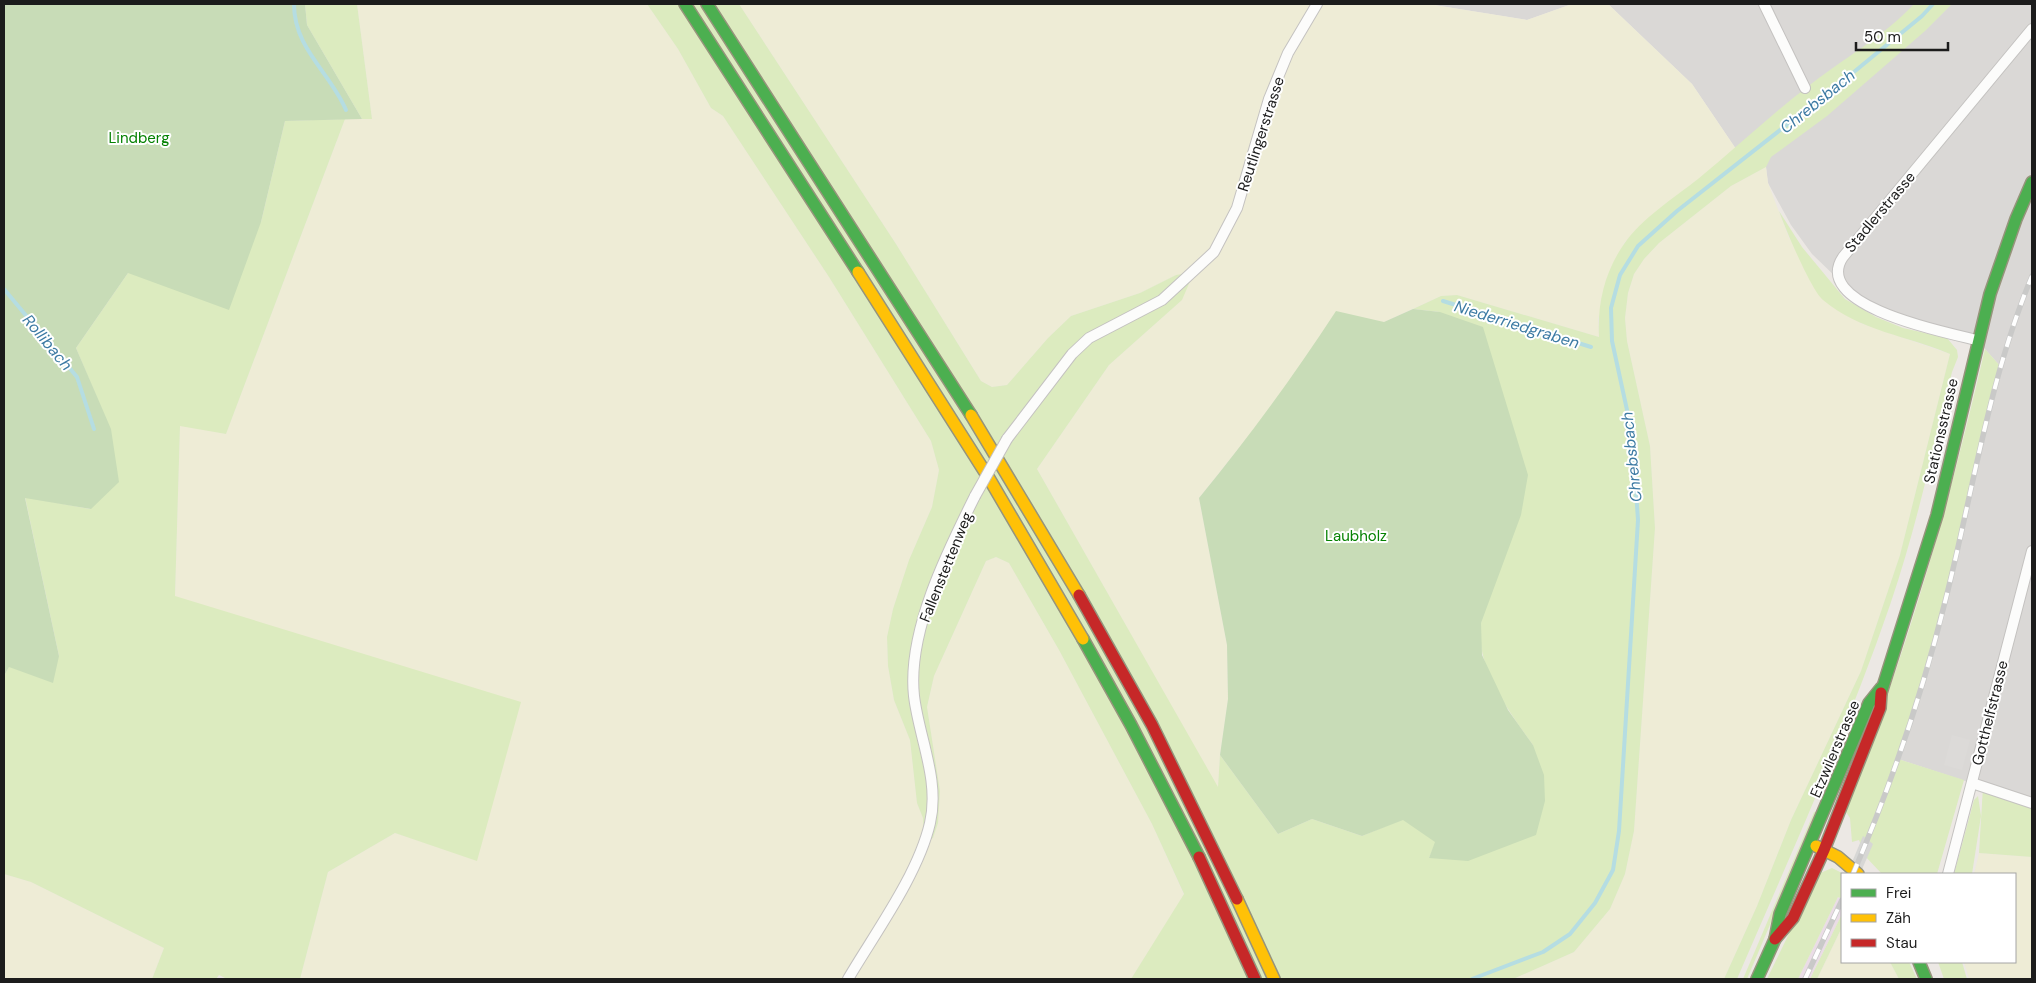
<svg xmlns="http://www.w3.org/2000/svg" width="2036" height="983" viewBox="0 0 2036 983" font-family="'DM Sans',sans-serif">
  <style>
    .residential { fill: #dad8d6 }
    .industrial { fill: #eadce6 }
    .farmland { fill: #eeecd6 }
    .grass { fill: #dcebbf }
    .forest { fill: #c8dcb7 }
    .parking { fill: #dcdad8 }
    .pier { fill: #d7d7d5 }
    .lines { fill: none; stroke-linecap: round; stroke-linejoin: round }
    .stream { stroke: #b5dde2; stroke-width: 4 }
    .street-casing { stroke: #c4c2c0; stroke-width: 12 }
    .fast-casing { stroke: #96947c; stroke-width: 14 }
    .slow-casing { stroke: #96947c; stroke-width: 14 }
    .jam-casing { stroke: #96947c; stroke-width: 14 }
    .street { stroke: #fcfcfb; stroke-width: 10 }
    .fast { stroke: #4caf50; stroke-width: 11 }
    .slow { stroke: #ffc107; stroke-width: 11 }
    .jam { stroke: #c62828; stroke-width: 11 }
    .rail-casing { stroke: #c9c9c8; stroke-width: 5.5 }
    .rail { stroke: #fff; stroke-width: 4; stroke-dasharray: 11; stroke-linecap: butt }
    .street-bridge-casing { stroke: #c4c2c0; stroke-width: 12; stroke-linecap: butt }
    .street-bridge { stroke: #fcfcfb; stroke-width: 10 }
    .labels { text-anchor: middle; stroke-width: 4; stroke-linejoin: round; paint-order: stroke }
    .street-label { font-size: 15px; fill: #1c1c1c; stroke: #fff }
    .park-label { font-size: 15px; fill: #058202; stroke: #fff }
    .water-label { font-size: 16px; font-style: italic; fill: #3c7aa3; stroke: #fff }
  </style>
  <rect width="100%" height="100%" fill="#ece8e4"/>
  <g class="residential">
    <path d="M 1428,4 L 1572,4 L 1527,20 Z"/>
    <path d="M 1608,4 L 2032,4 L 2032,803 L 1898,759 L 1938,630 L 2001,367 L 1977,340 L 1884,313 L 1839,280 L 1812,254 L 1791,225 L 1768,183 L 1766,167 L 1736,149 L 1692,84 Z"/>
  </g>
  <path class="industrial" d="M 1838,897 L 1842,899 L 1842,914 L 1810,979 L 1798,979 Z"/>
  <g class="farmland">
    <path d="M 357,4 L 647,4 L 678,49 L 711,108 L 723,116 L 829,277 L 931,441 L 939,470 L 932,507 L 909,560 L 893,609 L 887,637 L 888,666 L 894,700 L 910,740 L 917,803 L 923,818 L 924,843 L 933,838 L 938,823 L 940,791 L 927,707 L 934,676 L 986,561 L 996,557 L 1009,563 L 1059,650 L 1152,824 L 1184,895 L 1131,979 L 300,979 L 328,872 L 395,833 L 477,860 L 175,597 L 180,425 L 226,434 L 345,119 L 372,119 Z"/>
    <path d="M 739,4 L 1428,4 L 1527,20 L 1572,4 L 1608,4 L 1692,84 L 1736,149 L 1645,222 L 1624,243 L 1598,319 L 1599,337 L 1457,295 L 1441,296 L 1384,322 L 1294,376 L 1259,423 L 1199,498 L 1227,645 L 1228,699 L 1220,755 L 1218,788 L 1037,469 L 1109,365 L 1182,300 L 1176,275 L 1140,293 L 1071,316 L 1048,338 L 1007,385 L 992,387 L 981,381 L 896,244 Z"/>
    <path d="M 1766,167 L 1768,183 L 1789,238 L 1860,323 L 1950,354 L 1900,555 L 1861,671 L 1791,820 L 1757,906 L 1724,979 L 1513,979 L 1574,952 L 1610,909 L 1625,874 L 1634,831 L 1655,528 L 1650,446 L 1627,341 L 1625,318 L 1628,293 L 1634,274 L 1644,259 L 1659,243 L 1731,186 Z"/>
    <path d="M 1979,853 L 2032,857 L 2032,979 L 1969,979 L 1964,962 L 2015,962 L 2015,874 L 1974,874 Z"/>
    <path d="M 4,874 L 31,882 L 164,948 L 152,979 L 4,979 Z"/>
    <path d="M 1842,927 L 1842,962 L 1890,962 L 1899,979 L 1817,979 Z"/>
  </g>
  <g class="grass">
    <path d="M 305,4 L 357,4 L 372,119 L 362,119 L 307,25 Z"/>
    <path d="M 647,4 L 739,4 L 896,244 L 981,381 L 992,387 L 1007,385 L 1048,338 L 1071,316 L 1140,293 L 1176,275 L 1194,272 L 1182,300 L 1109,365 L 1037,469 L 1218,787 L 1220,755 L 1278,834 L 1312,819 L 1362,836 L 1403,819 L 1436,842 L 1429,858 L 1533,745 C 1510,713 1474,665 1481,623 C 1482,615 1486,606 1489,597 L 1440,312 L 1413,309 L 1441,296 L 1457,295 L 1599,337 C 1597,304 1605,271 1624,244 C 1642,218 1674,198 1698,179 C 1735,149 1769,116 1806,88 C 1842,59 1882,38 1914,4 L 1952,4 L 1925,31 L 1827,116 L 1771,157 L 1766,167 L 1731,186 L 1659,243 L 1644,259 L 1634,274 L 1628,293 L 1625,318 L 1627,341 L 1650,446 L 1655,528 L 1634,831 L 1625,874 L 1610,909 L 1574,952 L 1513,979 L 1131,979 L 1184,894 L 1152,824 L 1059,650 L 1009,563 L 996,557 L 986,561 L 934,676 L 927,707 L 940,791 L 938,823 L 933,838 L 924,843 L 923,818 L 917,803 L 910,740 L 894,700 L 888,666 L 887,637 L 893,609 L 909,560 L 932,507 L 939,470 L 931,441 L 829,277 L 723,116 L 711,108 L 678,49 Z"/>
    <path d="M 345,119 L 226,434 L 180,426 L 175,596 L 521,702 L 477,861 L 395,833 L 328,872 L 300,979 L 227,979 L 219,975 L 216,979 L 152,979 L 164,948 L 31,882 L 4,874 L 4,676 L 9,667 L 59,656 L 25,497 L 90,509 L 110,429 L 76,348 L 128,273 L 261,222 L 285,121 Z"/>
    <path d="M 1779,211 L 1802,247 L 1845,299 L 1876,317 L 1903,328 L 1947,338 L 1957,350 L 1958,357 L 1952,372 C 1933,450 1916,529 1890,605 C 1846,733 1790,856 1737,979 L 1724,979 L 1757,906 L 1791,820 L 1861,671 L 1900,555 L 1950,354 C 1908,336 1860,331 1823,300 C 1811,290 1785,228 1779,211 Z"/>
    <path d="M 1985,349 L 2001,367 L 1938,630 L 1898,759 L 1964,780 L 1937,874 L 1882,874 L 1865,856 L 1859,840 L 1852,842 L 1850,818 L 1844,809 C 1905,661 1949,505 1985,349 Z"/>
    <path d="M 1983,787 L 2032,803 L 2032,857 L 1979,853 Z"/>
    <path d="M 1978,796 L 1981,816 L 1972,874 L 1954,874 L 1974,800 Z"/>
    <path d="M 1818,811 L 1747,979 L 1743,979 L 1814,812 Z"/>
    <path d="M 1832,868 L 1844,874 L 1842,874 L 1842,899 L 1838,897 L 1798,979 L 1767,979 L 1818,874 Z"/>
    <path d="M 1842,914 L 1842,927 L 1817,979 L 1810,979 Z"/>
    <path d="M 1890,962 L 1909,962 L 1917,979 L 1899,979 Z"/>
    <path d="M 1938,962 L 1962,962 L 1967,979 L 1944,979 Z"/>
  </g>
  <g class="forest">
    <path d="M 4,4 L 305,4 L 307,25 L 362,119 L 285,121 L 261,222 L 229,310 L 128,273 L 76,348 L 111,429 L 119,482 L 91,509 L 25,498 L 59,656 L 53,683 L 9,667 L 4,676 Z"/>
    <path d="M 1413,309 L 1440,312 L 1483,327 L 1528,475 L 1521,515 L 1481,623 L 1482,655 L 1508,710 L 1533,745 L 1544,775 L 1545,801 L 1536,835 L 1468,861 L 1429,858 L 1435,842 L 1403,820 L 1362,836 L 1312,819 L 1278,834 L 1220,755 L 1228,699 L 1227,645 L 1199,498 C 1249,437 1293,377 1336,311 L 1384,322 Z"/>
  </g>
  <path class="parking" d="M 1952,735 L 1970,740 L 1962,770 L 1944,765 Z"/>
  <path class="pier" d="M 1863,836 L 1873,844 L 1860,874 L 1847,874 Z"/>
  <g class="lines">
    <g class="stream">
      <path d="M 294,4 C 294,49 330,72 346,110"/>
      <path d="M 4,289 L 77,377 L 94,429"/>
      <path d="M 1443,301 L 1591,347"/>
      <path d="M 1472,979 L 1543,952 L 1570,934 L 1595,903 L 1613,870 L 1619,831 L 1638,520 L 1632,433 L 1612,341 L 1611,308 L 1620,275 L 1638,246 L 1677,211 L 1849,76 L 1922,16 L 1933,4"/>
    </g>
    <g class="street-casing">
      <g id="street">
        <path d="M 1764,4 L 1805,88"/>
        <path d="M 1977,340 C 1948,333 1810,306 1843,257 L 2032,29"/>
        <path d="M 1007,439 L 1072,354 L 1089,338 L 1162,300 L 1214,252 L 1237,208 L 1269,99 L 1288,53 L 1317,4"/>
        <path d="M 1972,783 L 2032,803"/>
        <path d="M 1948,874 L 2032,551"/>
        <path d="M 848,979 C 875,933 918,875 930,823 C 940,780 919,738 914,696 C 907,632 947,552 975,496"/>
      </g>
    </g>
    <g class="fast-casing">
      <g id="fast">
        <path d="M 685,4 L 858,272"/>
        <path d="M 707,4 L 971,415"/>
        <path d="M 1083,639 L 1131,725 L 1199,857"/>
        <path d="M 1881,693 L 1937,515 L 1990,294 L 2016,219 L 2032,182"/>
        <path d="M 1919,962 L 1926,979"/>
        <path d="M 1757,979 L 1775,939 L 1780,914 L 1869,703 L 1881,688"/>
      </g>
    </g>
    <g class="slow-casing">
      <g id="slow">
        <path d="M 858,272 L 990,480 L 1083,639"/>
        <path d="M 971,415 L 1079,595"/>
        <path d="M 1816,846 L 1838,857 L 1858,874"/>
        <path d="M 1237,899 L 1274,979"/>
      </g>
    </g>
    <g class="jam-casing">
      <g id="jam">
        <path d="M 1079,595 L 1152,725 L 1237,899"/>
        <path d="M 1199,857 L 1255,979"/>
        <path d="M 1775,939 L 1793,918 L 1824,850 L 1880,708 L 1881,693"/>
      </g>
    </g>
    <use href="#street" class="street"/>
    <use href="#fast" class="fast"/>
    <use href="#slow" class="slow"/>
    <use href="#jam" class="jam"/>
    <g class="rail-casing">
      <g id="rail">
        <path d="M 1853,874 C 1891,785 1923,692 1946,598 C 1973,491 1989,379 2032,276"/>
        <path d="M 1805,979 L 1842,900"/>
      </g>
    </g>
    <use href="#rail" class="rail"/>
    <g class="street-bridge-casing">
      <path id="street-bridge" d="M 975,496 L 1007,439"/>
    </g>
    <use href="#street-bridge" class="street-bridge"/>
  </g>
  <g class="labels">
    <g class="street-label">
      <text transform="translate(1261 134) rotate(-72)" y="5">Reutlingerstrasse</text>
      <text transform="translate(1880 212) rotate(-50)" y="5">Stadlerstrasse</text>
      <text transform="translate(1941 431) rotate(-77)" y="5">Stationsstrasse</text>
      <text transform="translate(946 567) rotate(-68)" y="5">Fallenstettenweg</text>
      <text transform="translate(1990 713) rotate(-76)" y="5">Gotthelfstrasse</text>
      <text transform="translate(1835 749) rotate(-67)" y="5">Etzwilerstrasse</text>
    </g>
    <g class="park-label">
      <text x="139" y="143">Lindberg</text>
      <text x="1356" y="541">Laubholz</text>
    </g>
    <g class="water-label">
      <text transform="translate(1817 101) rotate(-39)" y="6">Chrebsbach</text>
      <text transform="translate(1517 324) rotate(17)" y="6">Niederriedgraben</text>
      <text transform="translate(48 342) rotate(50)" y="6">Rollibach</text>
      <text transform="translate(1631 457) rotate(-96)" y="6">Chrebsbach</text>
    </g>
  </g>
  <rect width="2036" height="983" fill="none" stroke="#1c1c1c" stroke-width="10"/>
  <rect x="1841" y="873" width="175" height="90" fill="#ffffff" stroke="#a4a4a4"/>
  <rect x="1851" y="889" width="25" height="8" fill="#4caf50" stroke="#a4a4a4"/>
  <text x="1886" y="898" font-size="15" fill="#1c1c1c">Frei</text>
  <rect x="1851" y="914" width="25" height="8" fill="#ffc107" stroke="#a4a4a4"/>
  <text x="1886" y="923" font-size="15" fill="#1c1c1c">Zäh</text>
  <rect x="1851" y="939" width="25" height="8" fill="#c62828" stroke="#a4a4a4"/>
  <text x="1886" y="948" font-size="15" fill="#1c1c1c">Stau</text>
  <path d="M1856 42v8h92v-8" fill="none" stroke="#1c1c1c" stroke-width="2.5"/>
  <text x="1864" y="42" font-size="15" fill="#1c1c1c" stroke="#ffffff" stroke-width="4" paint-order="stroke">50 m</text>
</svg>
